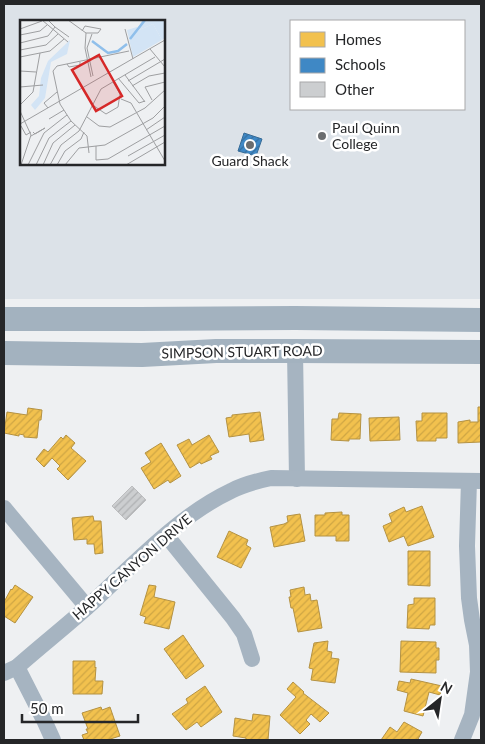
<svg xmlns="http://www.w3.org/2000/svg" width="485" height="744" viewBox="0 0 485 744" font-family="Lato,sans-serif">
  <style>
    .built { fill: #dce2e8; fill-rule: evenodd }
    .homes { fill: url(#homes-hatch); stroke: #b49243 }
    .schools { fill: url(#schools-hatch); stroke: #376b96 }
    .building { fill: url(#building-hatch); stroke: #bcbdbf }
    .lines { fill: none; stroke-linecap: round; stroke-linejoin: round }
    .minor { stroke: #a6b4c1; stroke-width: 16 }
    .secondary { stroke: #a3b2bf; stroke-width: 24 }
    .poi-dot { fill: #6b6d6f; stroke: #fff; stroke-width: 2 }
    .labels { text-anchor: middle; stroke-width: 5; stroke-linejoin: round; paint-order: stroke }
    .poi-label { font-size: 14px; fill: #252628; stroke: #fff; text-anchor: start }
    .street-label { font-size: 14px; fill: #252628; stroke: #fff }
    .inset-river { fill: none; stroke: #8fbfeb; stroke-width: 2.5 }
    .inset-road { fill: none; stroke: #9e9fa1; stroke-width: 1 }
    .view { fill: #d62828; fill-opacity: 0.15; stroke: #d62828; stroke-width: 2.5 }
    .inset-edge { fill: none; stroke: #252628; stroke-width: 2.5 }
  </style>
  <defs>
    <pattern id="homes-hatch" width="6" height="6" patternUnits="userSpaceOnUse" patternTransform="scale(1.25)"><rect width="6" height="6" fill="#f2c14e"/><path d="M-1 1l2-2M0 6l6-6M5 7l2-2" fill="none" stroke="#cfa644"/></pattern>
    <pattern id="schools-hatch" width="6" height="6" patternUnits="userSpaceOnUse" patternTransform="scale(1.25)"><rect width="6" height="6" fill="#3f88c5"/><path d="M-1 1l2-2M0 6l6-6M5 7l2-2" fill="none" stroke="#356fa0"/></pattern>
    <pattern id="building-hatch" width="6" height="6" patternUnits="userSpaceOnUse" patternTransform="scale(1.25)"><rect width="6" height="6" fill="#ccced0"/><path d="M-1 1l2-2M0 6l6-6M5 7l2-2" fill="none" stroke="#afb1b3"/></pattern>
  </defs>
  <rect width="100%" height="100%" fill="#eef0f2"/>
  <path class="built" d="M 4,4 L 481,4 L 481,299 L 4,299 ZM 21,21 L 164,21 L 164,164 L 21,164 ZM 291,21 L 464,21 L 464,109 L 291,109 Z"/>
  <g class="homes">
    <path d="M 478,407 L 481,407 L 481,442 L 458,443 L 458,422 L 470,420 L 470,422 L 478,422 Z"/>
    <path d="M 28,408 L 42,410 L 41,420 L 39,420 L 37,438 L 24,437 L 24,435 L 19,434 L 19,436 L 4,433 L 7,412 L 27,415 Z"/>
    <path d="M 260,412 L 264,440 L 250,442 L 249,434 L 229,437 L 226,418 L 232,417 L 232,415 Z"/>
    <path d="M 339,413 L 361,414 L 360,439 L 349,439 L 349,441 L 331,440 L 332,419 L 338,419 Z"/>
    <path d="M 422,413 L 447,413 L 447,438 L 436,438 L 436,441 L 417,441 L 416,421 L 422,421 Z"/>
    <path d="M 399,417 L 400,440 L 370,441 L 369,418 Z"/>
    <path d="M 66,435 L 75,443 L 71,448 L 86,461 L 68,480 L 57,469 L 60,466 L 52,458 L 44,467 L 36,459 L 44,449 L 48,452 L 61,437 L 63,439 Z"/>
    <path d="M 209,435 L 219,452 L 210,456 L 212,459 L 201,464 L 200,462 L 190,468 L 177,445 L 189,439 L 192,445 Z"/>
    <path d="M 161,443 L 181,476 L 170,483 L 168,480 L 154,489 L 141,468 L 151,462 L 145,453 Z"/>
    <path d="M 422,506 L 434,537 L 408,546 L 404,536 L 389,542 L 383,526 L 392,522 L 389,514 L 404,507 L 406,512 Z"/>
    <path d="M 342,512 L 342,515 L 349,515 L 349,541 L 336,541 L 336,536 L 315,536 L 315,515 L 325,515 L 325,513 Z"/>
    <path d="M 300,514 L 305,541 L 274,547 L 270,527 L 284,524 L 288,522 L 287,516 Z"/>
    <path d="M 93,516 L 94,521 L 101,521 L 103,553 L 95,554 L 94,544 L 87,544 L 87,539 L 74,540 L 72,518 Z"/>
    <path d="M 229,531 L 248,540 L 246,545 L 251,548 L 241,568 L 217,557 Z"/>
    <path d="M 408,551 L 430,551 L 430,586 L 408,585 Z"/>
    <path d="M 15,585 L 33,597 L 15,623 L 4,616 L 4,602 L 11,589 L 12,590 Z"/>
    <path d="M 149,585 L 156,586 L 154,597 L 175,602 L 169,629 L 144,623 L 146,617 L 140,615 Z"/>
    <path d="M 304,587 L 305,595 L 310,594 L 311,601 L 317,600 L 322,628 L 298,632 L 293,608 L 291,608 L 289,597 L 291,597 L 290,590 Z"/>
    <path d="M 414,598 L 435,598 L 435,625 L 430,625 L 429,629 L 407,628 L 408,605 L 414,604 Z"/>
    <path d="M 183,635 L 204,666 L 186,679 L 164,649 Z"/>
    <path d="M 328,641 L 327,651 L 332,652 L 331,658 L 339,659 L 335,683 L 311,680 L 313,669 L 309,668 L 314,643 Z"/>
    <path d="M 401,641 L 436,642 L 436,648 L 439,648 L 439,660 L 436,660 L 436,673 L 400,672 Z"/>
    <path d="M 73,661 L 95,661 L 95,668 L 96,667 L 95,681 L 103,681 L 102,694 L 73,694 Z"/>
    <path d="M 411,679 L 442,686 L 440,695 L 429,692 L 423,716 L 404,711 L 408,693 L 397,690 L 399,681 L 410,683 Z"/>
    <path d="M 293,682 L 304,692 L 303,693 L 329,713 L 320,722 L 311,714 L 306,720 L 310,724 L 300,734 L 280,715 L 296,697 L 287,689 Z"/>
    <path d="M 205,686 L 222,712 L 201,727 L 197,722 L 186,730 L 172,714 L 188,703 L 186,699 Z"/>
    <path d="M 101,707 L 102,710 L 110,707 L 120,736 L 107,740 L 84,740 L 82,735 L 88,733 L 86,729 L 88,729 L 82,713 Z"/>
    <path d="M 253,714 L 270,716 L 268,740 L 246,740 L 246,738 L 233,736 L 235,718 L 252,721 Z"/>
    <path d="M 404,722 L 422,732 L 418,739 L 420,740 L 381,740 L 390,727 L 397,732 Z"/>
  </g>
  <path class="schools" d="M 244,133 L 262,139 L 256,156 L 238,151 Z"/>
  <path class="building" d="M 132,486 L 146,500 L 126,520 L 112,506 Z"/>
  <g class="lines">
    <g class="minor">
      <path d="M 295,351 L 297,479"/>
      <path d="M 4,508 L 87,607"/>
      <path d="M 166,535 L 233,618 L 244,634 L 252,659"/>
      <path d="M 17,667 L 44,720 L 53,740"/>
      <path d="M 4,673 L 17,667 C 43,644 70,623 95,600 C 136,562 180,515 231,491 C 244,484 257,481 271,478 L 481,481"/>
      <path d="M 462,740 L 472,715 L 478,672 L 477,645 L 472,620 L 469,598 L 467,546 L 469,481"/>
    </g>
    <g class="secondary">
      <path d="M 4,319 L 140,319 L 295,318 L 481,320"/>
      <path d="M 4,353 L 142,355 L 216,351 L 295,351 L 481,352"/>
    </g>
  </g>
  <g class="poi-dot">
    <circle cx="322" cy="136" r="5"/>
    <circle cx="250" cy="145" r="5"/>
  </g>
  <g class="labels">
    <g class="poi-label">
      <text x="332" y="133">Paul Quinn<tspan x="332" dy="16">College</tspan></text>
      <text x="250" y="166" text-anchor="middle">Guard Shack</text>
    </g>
    <g class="street-label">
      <text transform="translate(242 352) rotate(-1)" y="5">SIMPSON STUART ROAD</text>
      <text transform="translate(132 567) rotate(-41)" y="5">HAPPY CANYON DRIVE</text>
    </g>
  </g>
  <g transform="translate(20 20)">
    <rect width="145" height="145" fill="#eef0f2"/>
    <path d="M 133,4 L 142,20 L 113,37 L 107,10 L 117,7 L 117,11 Z" fill="#d3e4f5"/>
    <path d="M 122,0 L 145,0 L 145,18 L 142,20 L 133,4 L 117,11 ZM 50,20 L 47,34 L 31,42 L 25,78 L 15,90 L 11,85 L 19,76 L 21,58 L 28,41 Z" fill="#d3e4f5"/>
    <path d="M 130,8 L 137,20 L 122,29 L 114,17 Z" fill="#d3e4f5"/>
    <path class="inset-river" d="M 110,19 L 125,0M 72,21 L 88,33 L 98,31 L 107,24"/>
    <path class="inset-road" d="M 22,0 L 48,22M 48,0 L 66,13 L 78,13 L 81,9M 35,7 L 49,17M 0,9 L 22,1M 105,9 L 113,39M 62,11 L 65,6 L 81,9M 66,13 L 65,28 L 71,57M 72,14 L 67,28 L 73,56M 0,15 L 20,11 L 27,5M 0,23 L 28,16 L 35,7 L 28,0M 130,29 L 145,47M 0,30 L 26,25 L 38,14M 0,37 L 30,31 L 44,19M 47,44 L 49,47 L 60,45 L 60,42M 0,51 L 16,52M 105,55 L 125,82M 98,58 L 119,83 L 125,81M 108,61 L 145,39M 112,66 L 129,56 L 145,53M 0,67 L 23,65M 101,79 L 111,83 L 145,141M 132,80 L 125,67 L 145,62M 0,85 L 13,72 L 20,33M 74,86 L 86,94 L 98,87 L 100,74 L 93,62M 28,88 L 24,83 L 37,72M 0,91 L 11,115 L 1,145M 67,97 L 79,106 L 90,107 L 125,88 L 145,70M 29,99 L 44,90M 0,104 L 145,20M 1,106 L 6,115 L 11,112M 126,110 L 145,97M 11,116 L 25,108 L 15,114 L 13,112M 76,126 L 76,140 L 88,139 L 145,106M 69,133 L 67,116 L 51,101 L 40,84 L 33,51 L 37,46 L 109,31M 108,136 L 145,115M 8,145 L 24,113 L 47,95M 16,145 L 29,118 L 51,101M 23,145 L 33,123 L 55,105M 30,145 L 41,125 L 59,111 L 81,69 L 135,37M 37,145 L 45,131 L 61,119 L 64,112M 45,145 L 59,128 L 85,125 L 133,98 L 145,86M 106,145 L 145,122"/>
    <path class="view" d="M 79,35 L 102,76 L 76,91 L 52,50 Z"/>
    <rect width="145" height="145" class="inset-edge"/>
  </g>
  <rect width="485" height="744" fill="none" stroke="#252628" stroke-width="10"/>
  <rect x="290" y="20" width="175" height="90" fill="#ffffff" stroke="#a8a8a9"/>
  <rect x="300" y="32" width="25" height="15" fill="#f2c14e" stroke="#a8a8a9"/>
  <text x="335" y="45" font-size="15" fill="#252628">Homes</text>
  <rect x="300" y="58" width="25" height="15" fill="#3f88c5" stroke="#a8a8a9"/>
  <text x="335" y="70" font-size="15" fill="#252628">Schools</text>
  <rect x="300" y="82" width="25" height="15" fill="#ccced0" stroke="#a8a8a9"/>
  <text x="335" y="95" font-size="15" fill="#252628">Other</text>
  <g transform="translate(440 699) rotate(30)" stroke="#ffffff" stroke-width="4" paint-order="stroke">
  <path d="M0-4L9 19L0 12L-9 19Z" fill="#252628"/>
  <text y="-8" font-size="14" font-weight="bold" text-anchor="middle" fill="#252628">N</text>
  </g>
  <path d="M22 714v8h116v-8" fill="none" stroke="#252628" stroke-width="2.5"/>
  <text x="30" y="714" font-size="15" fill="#252628" stroke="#ffffff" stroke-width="4" paint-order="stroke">50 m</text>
</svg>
